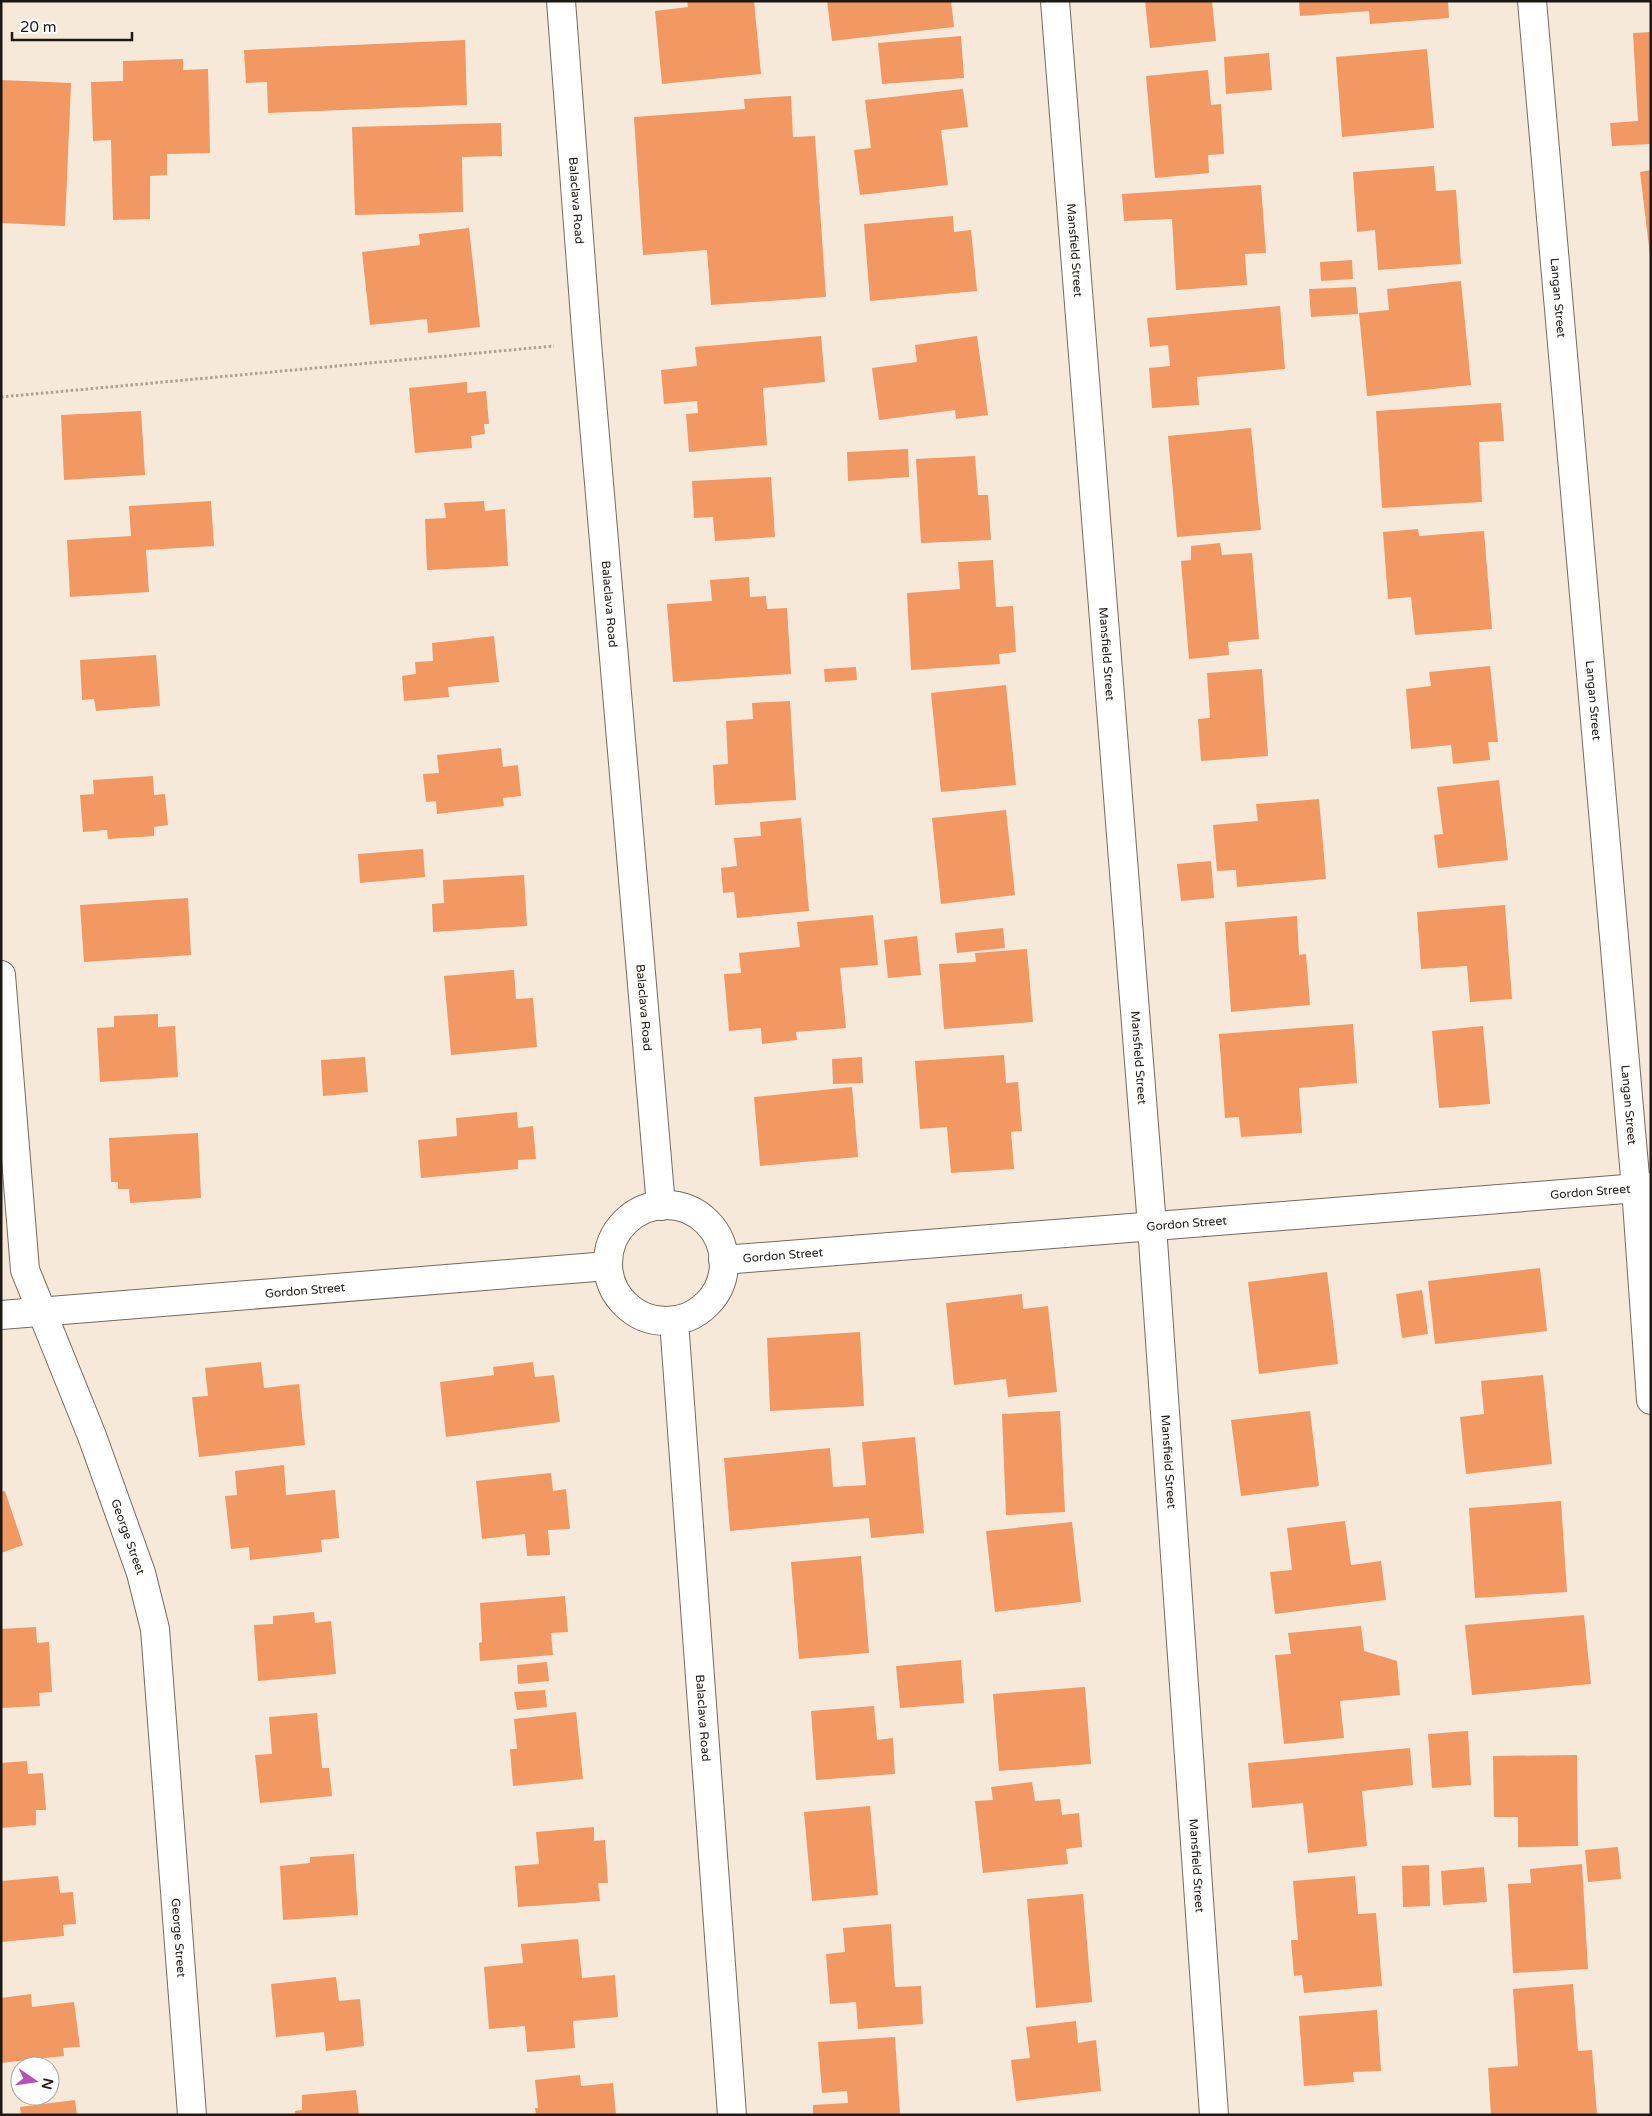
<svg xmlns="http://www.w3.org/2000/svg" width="1652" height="2116" viewBox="0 0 1652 2116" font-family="'Varela Round',sans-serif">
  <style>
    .building { fill: #f19863 }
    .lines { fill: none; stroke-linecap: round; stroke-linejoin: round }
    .street-casing { stroke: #756a5d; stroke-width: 30 }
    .secondary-casing { stroke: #756a5d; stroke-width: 30 }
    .path { stroke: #aca196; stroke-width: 3; stroke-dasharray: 2.5 2.5; stroke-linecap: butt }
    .street { stroke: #fff; stroke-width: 28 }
    .secondary { stroke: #fff; stroke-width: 28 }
    .labels { text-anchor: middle; stroke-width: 5; stroke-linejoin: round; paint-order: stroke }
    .street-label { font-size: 12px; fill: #1d1813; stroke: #fff }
  </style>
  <rect width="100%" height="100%" fill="#f6e9da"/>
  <g class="building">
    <path d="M 687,1 L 754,1 L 761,74 L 662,84 L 655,11 L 688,7 Z"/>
    <path d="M 827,1 L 951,1 L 954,27 L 832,41 Z"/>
    <path d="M 1145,1 L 1212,1 L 1216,41 L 1150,48 Z"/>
    <path d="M 1299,1 L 1448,1 L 1449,18 L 1370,24 L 1369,11 L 1300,16 Z"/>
    <path d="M 1651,32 L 1651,144 L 1612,146 L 1610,123 L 1638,121 L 1633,33 Z"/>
    <path d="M 961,36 L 964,78 L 882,84 L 878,43 Z"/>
    <path d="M 465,40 L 467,105 L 268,113 L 267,82 L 246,83 L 244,50 Z"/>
    <path d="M 1427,49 L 1434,128 L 1342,137 L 1336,57 Z"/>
    <path d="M 1269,53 L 1272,90 L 1226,94 L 1224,57 Z"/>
    <path d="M 183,59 L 183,70 L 208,69 L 210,153 L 167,154 L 167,175 L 150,176 L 150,219 L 113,220 L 111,140 L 93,141 L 91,82 L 123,81 L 123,61 Z"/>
    <path d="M 1208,70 L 1211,105 L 1221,104 L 1224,154 L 1208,155 L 1209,173 L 1155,178 L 1146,76 Z"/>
    <path d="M 1,80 L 71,83 L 65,226 L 1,223 Z"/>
    <path d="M 963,89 L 968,127 L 941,130 L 948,185 L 860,195 L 854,150 L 871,148 L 865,100 Z"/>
    <path d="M 791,96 L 793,137 L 815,136 L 826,297 L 711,305 L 707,250 L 643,255 L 634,117 L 745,109 L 744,99 Z"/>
    <path d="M 501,123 L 502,156 L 462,157 L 463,212 L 355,215 L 352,127 Z"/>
    <path d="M 1434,166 L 1436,191 L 1456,190 L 1461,264 L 1378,270 L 1375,230 L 1357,232 L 1353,172 Z"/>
    <path d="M 1651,170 L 1651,255 L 1650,255 L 1640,172 Z"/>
    <path d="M 1261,185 L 1266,253 L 1245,254 L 1247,285 L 1176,290 L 1172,219 L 1124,221 L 1122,194 Z"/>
    <path d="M 953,216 L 954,232 L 971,230 L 977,291 L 870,301 L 864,224 Z"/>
    <path d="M 469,228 L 480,327 L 428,333 L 427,319 L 370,325 L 362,252 L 420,245 L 419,234 Z"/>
    <path d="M 1352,260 L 1353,279 L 1321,281 L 1320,262 Z"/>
    <path d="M 1461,281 L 1471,385 L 1367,396 L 1359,313 L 1389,310 L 1387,289 Z"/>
    <path d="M 1356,287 L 1358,314 L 1311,317 L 1309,289 Z"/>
    <path d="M 1280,306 L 1285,369 L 1197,377 L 1199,405 L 1152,408 L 1149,368 L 1170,366 L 1168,345 L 1150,347 L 1147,318 Z"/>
    <path d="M 821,336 L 825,382 L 763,388 L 767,445 L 689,452 L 686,414 L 698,413 L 697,401 L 664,404 L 661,370 L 697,366 L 695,347 Z"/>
    <path d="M 977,336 L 988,415 L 956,419 L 955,410 L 879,420 L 872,368 L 917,362 L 915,345 Z"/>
    <path d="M 467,382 L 467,393 L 486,391 L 489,424 L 484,424 L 485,434 L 471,436 L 472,448 L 415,453 L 409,388 Z"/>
    <path d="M 1501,403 L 1504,441 L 1479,442 L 1482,502 L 1382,508 L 1376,411 Z"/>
    <path d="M 141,411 L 145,475 L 64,480 L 61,415 Z"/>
    <path d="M 1251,428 L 1261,530 L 1177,537 L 1168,436 Z"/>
    <path d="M 908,449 L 909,477 L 848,481 L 847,452 Z"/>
    <path d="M 975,456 L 978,495 L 988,495 L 991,540 L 921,543 L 916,459 Z"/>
    <path d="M 771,477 L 775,537 L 715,541 L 713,517 L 694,518 L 692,481 Z"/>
    <path d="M 211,501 L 214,546 L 146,550 L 149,592 L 70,597 L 67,540 L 131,536 L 129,506 Z"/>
    <path d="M 484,501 L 485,511 L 505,509 L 508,566 L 427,570 L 425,519 L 446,518 L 444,503 Z"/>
    <path d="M 1418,529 L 1419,536 L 1484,531 L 1492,629 L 1415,635 L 1411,597 L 1388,599 L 1383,532 Z"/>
    <path d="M 1220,543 L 1222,555 L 1252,553 L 1259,639 L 1228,642 L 1229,655 L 1189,659 L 1181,561 L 1191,560 L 1191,546 Z"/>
    <path d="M 993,560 L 996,607 L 1013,606 L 1016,652 L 999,654 L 1000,664 L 911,670 L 907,593 L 960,589 L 958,562 Z"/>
    <path d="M 749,577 L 750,597 L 766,596 L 767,609 L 787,608 L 791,674 L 673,682 L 667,604 L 712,601 L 710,580 Z"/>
    <path d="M 494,636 L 499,682 L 448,687 L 449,697 L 404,701 L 402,676 L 416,674 L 415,662 L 433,661 L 432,643 Z"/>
    <path d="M 156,655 L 160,706 L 96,711 L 94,699 L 82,700 L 80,660 Z"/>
    <path d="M 1490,666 L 1498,742 L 1488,742 L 1490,760 L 1453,764 L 1451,745 L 1411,749 L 1406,689 L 1431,686 L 1429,672 Z"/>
    <path d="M 856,667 L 857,680 L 825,682 L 824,669 Z"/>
    <path d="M 1262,669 L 1268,756 L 1201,761 L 1198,719 L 1210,718 L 1207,673 Z"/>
    <path d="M 1006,685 L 1016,785 L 941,792 L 931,693 Z"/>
    <path d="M 790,701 L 796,800 L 715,805 L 713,765 L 728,764 L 726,721 L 753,719 L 752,703 Z"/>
    <path d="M 501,748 L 503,767 L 518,765 L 521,796 L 503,798 L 504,806 L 437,814 L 436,801 L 426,802 L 423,774 L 439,773 L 437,755 Z"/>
    <path d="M 153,776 L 154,795 L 165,794 L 168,825 L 154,827 L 154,836 L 108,839 L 107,830 L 83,832 L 80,795 L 94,794 L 93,780 Z"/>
    <path d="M 1499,780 L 1508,860 L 1438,868 L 1434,835 L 1443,834 L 1437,787 Z"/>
    <path d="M 1319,799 L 1326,879 L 1237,887 L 1236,870 L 1217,871 L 1213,825 L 1258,821 L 1256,804 Z"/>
    <path d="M 1006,810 L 1015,895 L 941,904 L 932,818 Z"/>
    <path d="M 801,818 L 809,911 L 737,918 L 734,892 L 723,893 L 721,868 L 737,866 L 734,838 L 761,836 L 760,822 Z"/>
    <path d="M 423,849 L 425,877 L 360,883 L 358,854 Z"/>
    <path d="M 1211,861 L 1214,898 L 1181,901 L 1177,864 Z"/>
    <path d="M 524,875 L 527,926 L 433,932 L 432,904 L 444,903 L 443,880 Z"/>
    <path d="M 188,898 L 191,955 L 84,962 L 80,905 Z"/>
    <path d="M 1505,905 L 1512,999 L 1470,1002 L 1467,966 L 1421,969 L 1417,912 Z"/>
    <path d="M 873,915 L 878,965 L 840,968 L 846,1028 L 796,1032 L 797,1040 L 762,1044 L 761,1028 L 729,1031 L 724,974 L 741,973 L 739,953 L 800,947 L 797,922 Z"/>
    <path d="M 1297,916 L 1299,955 L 1306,954 L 1310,1005 L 1231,1012 L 1225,922 Z"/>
    <path d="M 1003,928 L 1005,948 L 957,953 L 955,933 Z"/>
    <path d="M 917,936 L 921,975 L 888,978 L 884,940 Z"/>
    <path d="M 1027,949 L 1033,1022 L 944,1029 L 939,964 L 976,962 L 975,953 Z"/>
    <path d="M 514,970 L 516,999 L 533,998 L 537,1047 L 451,1055 L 444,976 Z"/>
    <path d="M 158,1014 L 158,1027 L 175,1026 L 178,1077 L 100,1082 L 97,1028 L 114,1027 L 114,1016 Z"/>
    <path d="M 1353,1024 L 1357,1083 L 1299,1088 L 1302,1133 L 1241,1137 L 1239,1117 L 1225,1118 L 1219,1034 Z"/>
    <path d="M 1483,1026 L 1490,1104 L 1439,1108 L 1432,1031 Z"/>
    <path d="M 1004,1055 L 1006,1083 L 1018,1082 L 1022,1131 L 1011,1132 L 1014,1169 L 951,1173 L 947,1127 L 920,1129 L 915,1061 Z"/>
    <path d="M 365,1057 L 368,1092 L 323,1096 L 321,1060 Z"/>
    <path d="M 862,1057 L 863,1083 L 833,1084 L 832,1059 Z"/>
    <path d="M 852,1087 L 858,1157 L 760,1166 L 754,1097 Z"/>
    <path d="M 517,1112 L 518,1128 L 533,1126 L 536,1159 L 518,1160 L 518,1169 L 421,1178 L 418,1140 L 457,1136 L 456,1118 Z"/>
    <path d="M 198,1133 L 201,1198 L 130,1203 L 129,1189 L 118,1189 L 118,1182 L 111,1182 L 109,1138 Z"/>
    <path d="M 1540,1268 L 1547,1331 L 1435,1344 L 1428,1281 Z"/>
    <path d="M 1327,1272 L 1338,1364 L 1259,1374 L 1248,1282 Z"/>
    <path d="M 1422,1290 L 1428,1334 L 1402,1338 L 1396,1294 Z"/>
    <path d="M 1022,1294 L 1023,1309 L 1048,1306 L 1057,1392 L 1008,1397 L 1006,1379 L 954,1385 L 946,1303 Z"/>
    <path d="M 860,1332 L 864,1406 L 770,1411 L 767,1338 Z"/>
    <path d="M 261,1362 L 264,1388 L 299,1384 L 305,1445 L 199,1457 L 192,1397 L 208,1396 L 205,1368 Z"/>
    <path d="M 533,1362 L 535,1377 L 554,1375 L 560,1422 L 446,1437 L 440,1382 L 494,1375 L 493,1367 Z"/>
    <path d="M 1543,1375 L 1552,1464 L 1466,1474 L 1460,1417 L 1484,1414 L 1481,1381 Z"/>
    <path d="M 1060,1411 L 1065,1512 L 1006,1515 L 1002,1414 Z"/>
    <path d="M 1310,1411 L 1319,1486 L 1241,1496 L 1231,1420 Z"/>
    <path d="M 915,1437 L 924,1533 L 871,1538 L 869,1518 L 730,1531 L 724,1458 L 830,1448 L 833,1487 L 866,1485 L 862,1442 Z"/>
    <path d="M 284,1465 L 286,1495 L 335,1490 L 339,1538 L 321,1540 L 322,1552 L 250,1560 L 249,1547 L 231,1549 L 225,1496 L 237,1495 L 235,1471 Z"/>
    <path d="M 551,1473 L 553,1491 L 566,1489 L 570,1529 L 548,1530 L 550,1555 L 527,1556 L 525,1534 L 482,1539 L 476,1481 Z"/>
    <path d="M 5,1491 L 23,1545 L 1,1553 L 1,1492 Z"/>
    <path d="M 1561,1501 L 1567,1592 L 1475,1598 L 1469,1508 Z"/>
    <path d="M 1345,1521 L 1351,1565 L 1381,1561 L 1386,1600 L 1275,1614 L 1270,1572 L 1292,1570 L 1287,1528 Z"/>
    <path d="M 1072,1522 L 1081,1602 L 995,1612 L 986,1531 Z"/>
    <path d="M 861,1556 L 869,1653 L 799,1659 L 791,1562 Z"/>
    <path d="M 565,1596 L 568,1632 L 551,1633 L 553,1655 L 480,1661 L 479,1643 L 482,1642 L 480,1603 Z"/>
    <path d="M 314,1612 L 315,1623 L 331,1621 L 336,1674 L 258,1681 L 254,1625 L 273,1624 L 273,1616 Z"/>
    <path d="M 1584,1615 L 1591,1684 L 1472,1695 L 1465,1625 Z"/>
    <path d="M 1361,1626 L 1364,1651 L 1397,1661 L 1400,1695 L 1340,1701 L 1344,1738 L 1284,1744 L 1275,1655 L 1291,1654 L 1288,1633 Z"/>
    <path d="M 36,1627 L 37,1643 L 49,1642 L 52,1692 L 39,1693 L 40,1706 L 1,1708 L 1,1629 Z"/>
    <path d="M 961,1660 L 964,1703 L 900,1708 L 896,1666 Z"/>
    <path d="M 547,1662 L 549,1681 L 518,1684 L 517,1665 Z"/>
    <path d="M 1085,1687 L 1091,1764 L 999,1771 L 993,1694 Z"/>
    <path d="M 545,1690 L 547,1707 L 517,1710 L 514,1692 Z"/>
    <path d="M 874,1706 L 877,1740 L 893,1738 L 895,1774 L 816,1780 L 811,1711 Z"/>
    <path d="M 576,1712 L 583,1779 L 513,1786 L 510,1749 L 517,1749 L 514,1719 Z"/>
    <path d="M 317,1713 L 322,1768 L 329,1768 L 332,1796 L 260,1803 L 255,1755 L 272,1754 L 269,1717 Z"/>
    <path d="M 1468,1731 L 1471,1785 L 1432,1788 L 1428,1734 Z"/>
    <path d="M 1410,1748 L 1413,1785 L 1362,1791 L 1367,1846 L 1308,1853 L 1303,1803 L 1252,1808 L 1248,1763 Z"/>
    <path d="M 1577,1755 L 1578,1846 L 1518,1847 L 1518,1817 L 1494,1817 L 1493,1756 Z"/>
    <path d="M 27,1761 L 28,1774 L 43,1773 L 46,1810 L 36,1810 L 36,1825 L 1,1828 L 1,1763 Z"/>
    <path d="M 1032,1782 L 1035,1801 L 1060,1799 L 1062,1815 L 1079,1813 L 1082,1847 L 1066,1849 L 1068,1864 L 983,1873 L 975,1801 L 993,1800 L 991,1787 Z"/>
    <path d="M 870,1806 L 878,1895 L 812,1901 L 804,1812 Z"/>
    <path d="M 594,1827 L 594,1841 L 605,1840 L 608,1883 L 598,1883 L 600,1901 L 518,1907 L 515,1866 L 539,1864 L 536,1832 Z"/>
    <path d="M 1618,1847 L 1621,1879 L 1588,1882 L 1585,1850 Z"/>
    <path d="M 354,1854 L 358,1915 L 283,1920 L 280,1866 L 310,1863 L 310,1857 Z"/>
    <path d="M 1582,1864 L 1588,1969 L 1513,1973 L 1508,1884 L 1531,1883 L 1530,1869 Z"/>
    <path d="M 1429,1865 L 1430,1906 L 1403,1907 L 1402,1866 Z"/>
    <path d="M 1484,1867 L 1487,1902 L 1443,1905 L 1441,1871 Z"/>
    <path d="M 58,1876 L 60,1893 L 73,1892 L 76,1924 L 63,1925 L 64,1936 L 1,1942 L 1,1881 Z"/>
    <path d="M 1355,1876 L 1358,1914 L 1376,1913 L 1382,1986 L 1304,1993 L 1302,1975 L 1294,1976 L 1291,1940 L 1298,1940 L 1293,1881 Z"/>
    <path d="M 1083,1894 L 1092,2002 L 1036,2008 L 1027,1899 Z"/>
    <path d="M 891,1924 L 895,1987 L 921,1986 L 923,2024 L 858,2029 L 856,2002 L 830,2004 L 826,1954 L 845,1952 L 843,1928 Z"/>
    <path d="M 578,1939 L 582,1978 L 615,1975 L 618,2017 L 573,2021 L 575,2048 L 527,2052 L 525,2026 L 489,2029 L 484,1967 L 523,1963 L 521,1944 Z"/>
    <path d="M 336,1977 L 339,2001 L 360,1999 L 364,2046 L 326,2051 L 324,2032 L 276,2037 L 271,1984 Z"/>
    <path d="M 1573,1984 L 1578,2051 L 1592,2050 L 1597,2115 L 1491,2115 L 1488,2068 L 1518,2066 L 1513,1989 Z"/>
    <path d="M 31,1994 L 32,2007 L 74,2002 L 80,2047 L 63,2048 L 64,2056 L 1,2063 L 1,1998 Z"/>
    <path d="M 1377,2010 L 1381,2071 L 1353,2072 L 1354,2082 L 1304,2086 L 1299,2016 Z"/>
    <path d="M 1076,2021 L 1078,2043 L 1096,2040 L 1101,2091 L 1016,2101 L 1011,2060 L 1030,2058 L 1026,2027 Z"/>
    <path d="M 895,2037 L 900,2115 L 813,2115 L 813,2105 L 848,2103 L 847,2091 L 822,2093 L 818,2042 Z"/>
    <path d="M 580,2075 L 581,2086 L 613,2083 L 616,2115 L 536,2115 L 535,2108 L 538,2108 L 535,2080 Z"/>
    <path d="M 356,2090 L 359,2115 L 295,2115 L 295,2111 L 302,2110 L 302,2095 Z"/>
    <path d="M 75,2100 L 77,2115 L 21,2115 L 20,2107 Z"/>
  </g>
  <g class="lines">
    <g class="street-casing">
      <g id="street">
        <path id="s1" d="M 1055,1 L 1152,1226 L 1214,2115"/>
        <path id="s2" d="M 1532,1 L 1636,1188 L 1651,1400"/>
        <path id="s3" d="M 1,975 L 25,1270 L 92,1436 L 141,1573 L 155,1629 L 192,2115"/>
        <path id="s4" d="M 723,1260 L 1651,1187"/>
        <path id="s5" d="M 1,1315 L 608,1266"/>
      </g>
    </g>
    <g class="secondary-casing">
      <g id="secondary">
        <path id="s6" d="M 561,1 L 587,343 L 661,1206"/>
        <circle cx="666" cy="1263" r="58"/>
        <path id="s7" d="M 674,1321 L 732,2115"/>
      </g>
    </g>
    <path class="path" d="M 1,397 L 554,346"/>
    <use href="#street" class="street"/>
    <use href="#secondary" class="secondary"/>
  </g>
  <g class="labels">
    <g class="street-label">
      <text dy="4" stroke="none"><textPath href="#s6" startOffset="200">Balaclava Road</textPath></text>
      <text dy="4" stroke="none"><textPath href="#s1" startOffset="250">Mansfield Street</textPath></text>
      <text dy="4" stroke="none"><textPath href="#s2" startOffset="298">Langan Street</textPath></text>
      <text dy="4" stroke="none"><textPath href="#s6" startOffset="605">Balaclava Road</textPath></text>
      <text dy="4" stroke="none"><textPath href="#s1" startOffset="655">Mansfield Street</textPath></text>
      <text dy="4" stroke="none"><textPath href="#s2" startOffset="702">Langan Street</textPath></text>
      <text dy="4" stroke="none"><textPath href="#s6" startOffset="1010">Balaclava Road</textPath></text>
      <text dy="4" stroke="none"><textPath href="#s1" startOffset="1060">Mansfield Street</textPath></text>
      <text dy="4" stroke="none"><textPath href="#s2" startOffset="1108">Langan Street</textPath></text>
      <text dy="4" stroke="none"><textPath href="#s4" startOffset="870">Gordon Street</textPath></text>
      <text dy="4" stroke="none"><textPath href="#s4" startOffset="465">Gordon Street</textPath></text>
      <text dy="4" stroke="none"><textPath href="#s4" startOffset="60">Gordon Street</textPath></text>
      <text dy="4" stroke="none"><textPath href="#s5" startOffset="305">Gordon Street</textPath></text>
      <text dy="4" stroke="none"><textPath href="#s1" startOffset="1465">Mansfield Street</textPath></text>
      <text dy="4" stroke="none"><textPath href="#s3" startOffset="582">George Street</textPath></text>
      <text dy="4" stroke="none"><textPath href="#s7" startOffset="398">Balaclava Road</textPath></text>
      <text dy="4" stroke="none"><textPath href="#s1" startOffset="1870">Mansfield Street</textPath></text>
      <text dy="4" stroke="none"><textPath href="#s3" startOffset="988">George Street</textPath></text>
    </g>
  </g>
  <rect width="1652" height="2116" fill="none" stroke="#1d1813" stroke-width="5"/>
  <g transform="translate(35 2081) rotate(103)"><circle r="24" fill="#ffffff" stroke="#a5a3a1"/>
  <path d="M0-4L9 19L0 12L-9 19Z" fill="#b550b5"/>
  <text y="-8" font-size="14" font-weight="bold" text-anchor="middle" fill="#1d1813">N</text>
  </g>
  <path d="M12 32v8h120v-8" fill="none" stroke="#1d1813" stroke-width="2.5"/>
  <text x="20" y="32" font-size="15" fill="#1d1813" stroke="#ffffff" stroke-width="4" paint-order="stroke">20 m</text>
</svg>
